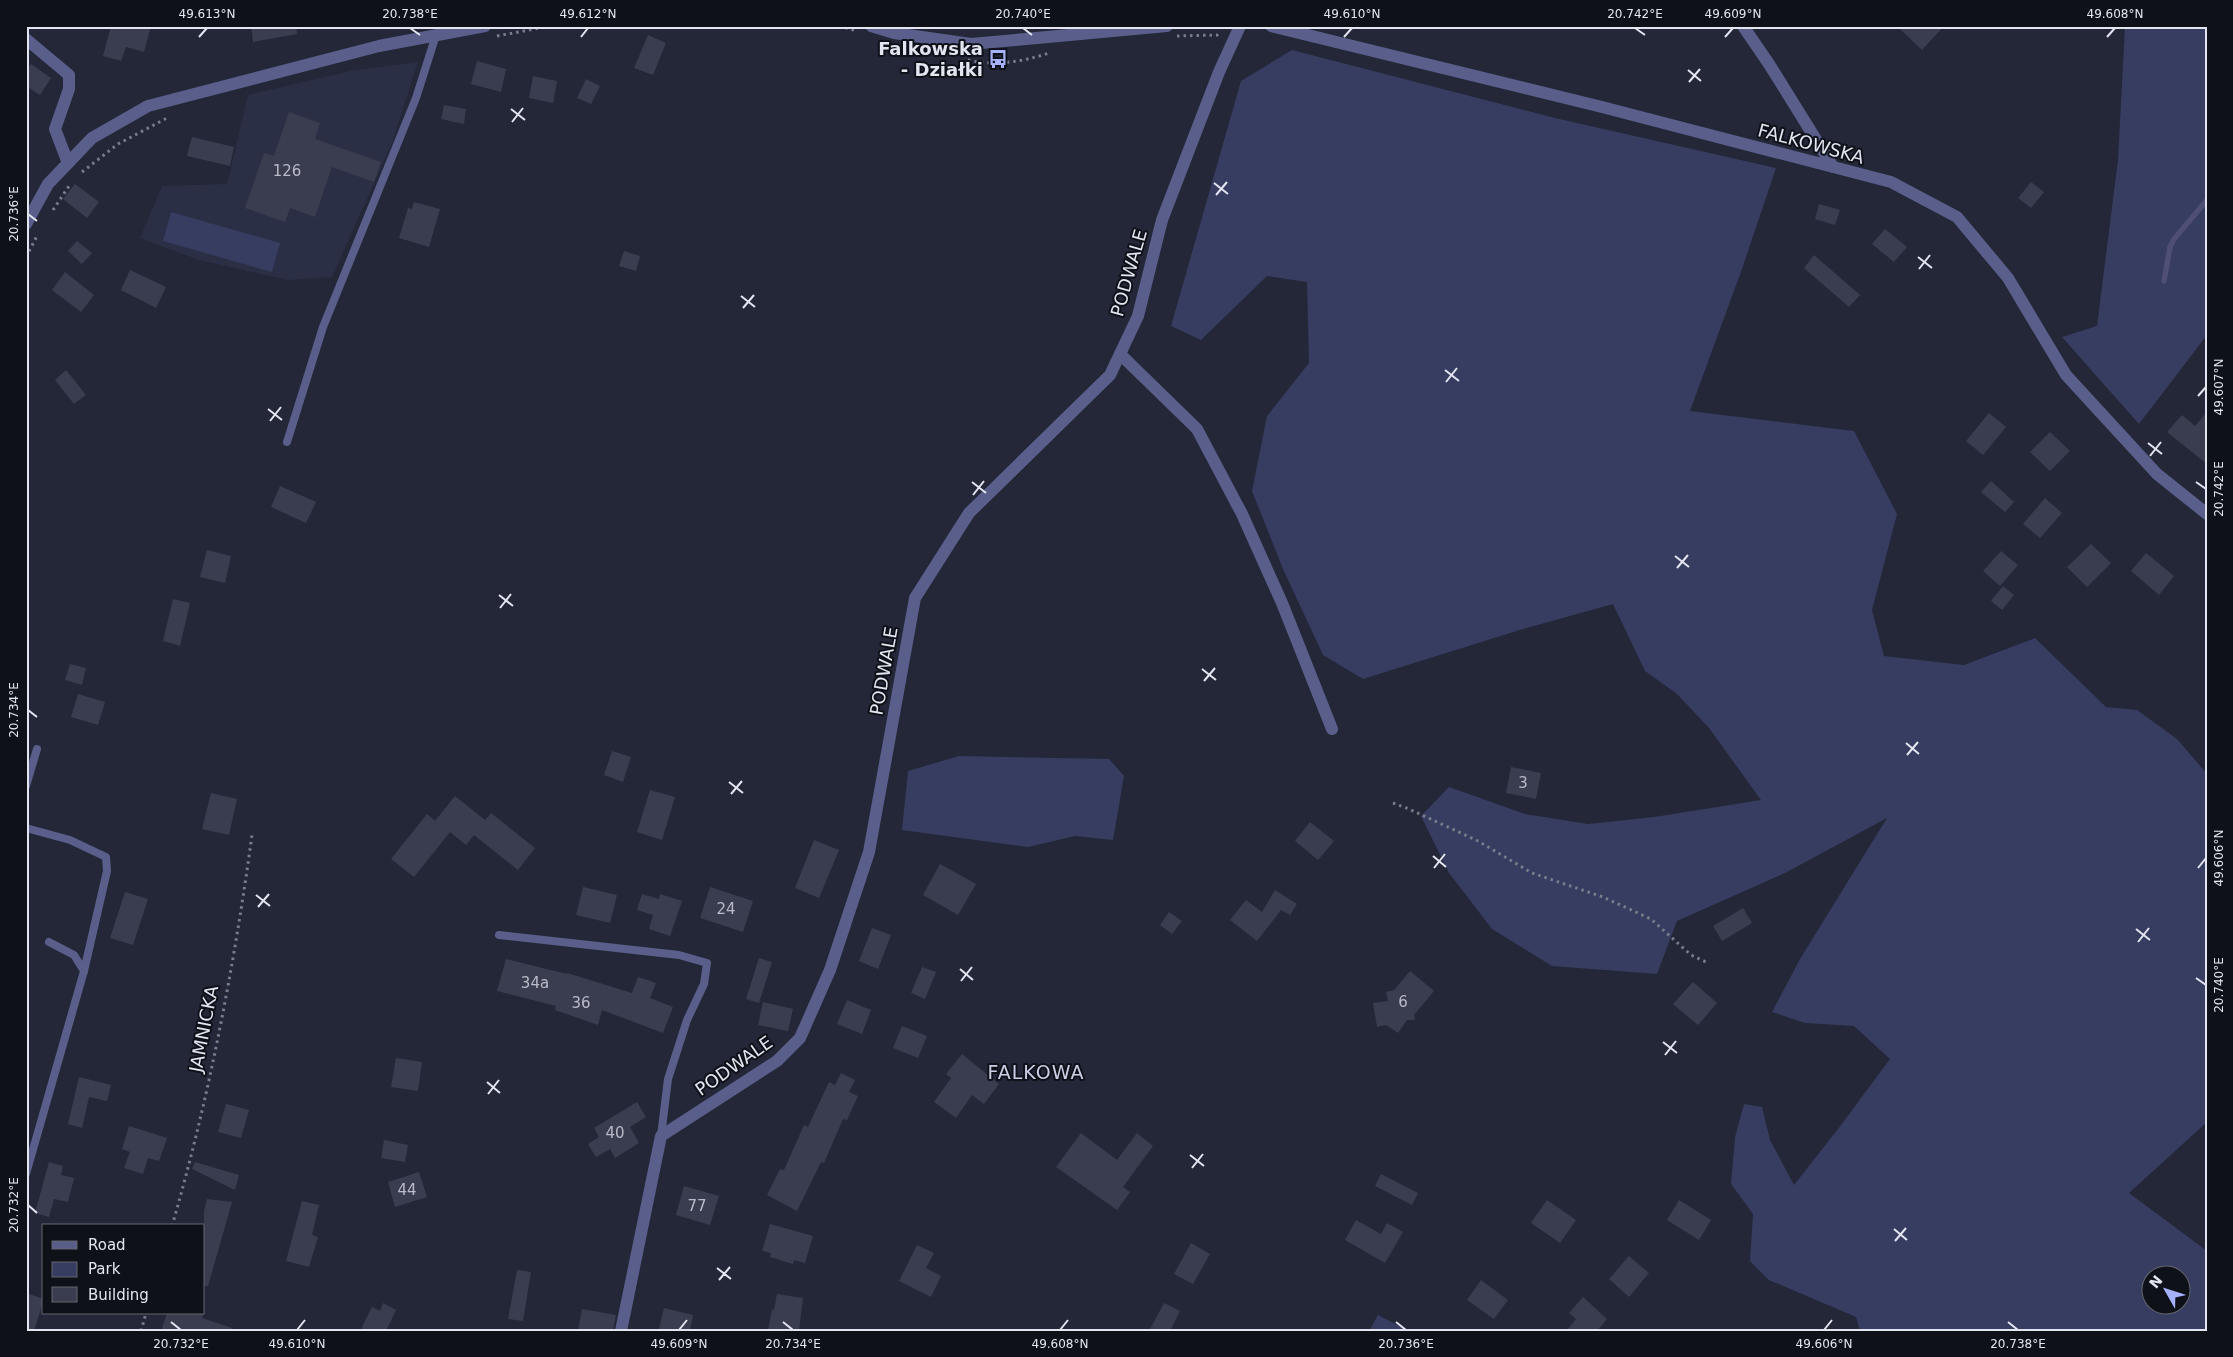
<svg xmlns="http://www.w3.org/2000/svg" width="2233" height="1357" viewBox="0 0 2233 1357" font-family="'DejaVu Sans',sans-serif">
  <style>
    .built { fill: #2b2f46 }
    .green { fill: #373c61; fill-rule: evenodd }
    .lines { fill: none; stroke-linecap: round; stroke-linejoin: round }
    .stream { stroke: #4f4e74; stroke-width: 5.5 }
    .building { fill: #3a3d50 }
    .path { stroke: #797c8b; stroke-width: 3; stroke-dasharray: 2.5 4; stroke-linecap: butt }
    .service { stroke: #595f8a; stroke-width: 8 }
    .minor { stroke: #595f8a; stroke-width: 12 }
    .tertiary { stroke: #595f8a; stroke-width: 12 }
    .ticks { fill: none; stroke: #e3e5f1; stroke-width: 2 }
    .labels { text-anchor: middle; stroke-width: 4; stroke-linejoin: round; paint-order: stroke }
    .number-label { font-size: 15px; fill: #b9bbc9 }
    .poi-label { font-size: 18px; font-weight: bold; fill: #e3e5f1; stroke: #0f1118; text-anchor: end }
    .street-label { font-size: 18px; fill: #e3e5f1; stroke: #0f1118 }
    .neighbourhood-label { font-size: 19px; letter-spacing: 1px; fill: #cbcfe6; stroke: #0f1118 }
    .neatline { fill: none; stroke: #e3e5f1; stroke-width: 2 }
    .ticks-label { font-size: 12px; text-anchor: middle; fill: #e3e5f1 }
  </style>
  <rect width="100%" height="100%" fill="#242738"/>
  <path class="built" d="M 418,62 L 392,143 L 332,277 L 288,280 L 199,260 L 140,238 L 162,186 L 227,184 L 248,95 L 350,71 Z"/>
  <g class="green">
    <path d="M 2125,26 L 2207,26 L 2207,335 L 2139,424 L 2062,337 L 2097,326 L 2118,160 Z"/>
    <path d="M 1292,50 L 1555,118 L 1776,168 L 1742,269 L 1690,411 L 1854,431 L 1897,514 L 1872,610 L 1884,656 L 1964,665 L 2035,638 L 2106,707 L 2137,710 L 2177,739 L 2207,774 L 2207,1122 L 2129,1193 L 2207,1251 L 2207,1331 L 1860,1331 L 1856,1317 L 1769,1280 L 1750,1261 L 1753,1214 L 1731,1184 L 1735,1137 L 1744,1104 L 1762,1107 L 1770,1140 L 1794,1185 L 1838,1129 L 1890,1059 L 1854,1026 L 1805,1023 L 1772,1012 L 1800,959 L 1887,818 L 1785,873 L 1677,921 L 1657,974 L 1552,966 L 1492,929 L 1449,873 L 1421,816 L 1449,787 L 1525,814 L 1588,824 L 1654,817 L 1761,800 L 1709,728 L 1677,694 L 1645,671 L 1613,604 L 1523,629 L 1363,679 L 1323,655 L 1283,569 L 1252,491 L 1267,416 L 1309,363 L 1307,282 L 1267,276 L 1201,340 L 1171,326 L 1241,81 ZM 2150,1274 L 2180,1274 L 2180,1304 L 2150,1304 Z"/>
    <path d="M 171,212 L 280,243 L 272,272 L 163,241 Z"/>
    <path d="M 959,756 L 1109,759 L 1124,776 L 1113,840 L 1075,836 L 1028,847 L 902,830 L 908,771 Z"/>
    <path d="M 1378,1315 L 1403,1328 L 1401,1331 L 1369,1331 Z"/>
  </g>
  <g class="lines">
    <path class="stream" d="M 2164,281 L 2170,247 L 2174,239 L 2207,200"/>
  </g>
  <g class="building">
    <path d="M 111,26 L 151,26 L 144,52 L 126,47 L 121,61 L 103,56 Z"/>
    <path d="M 251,26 L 296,26 L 297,34 L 253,42 Z"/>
    <path d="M 1897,26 L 1944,26 L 1922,50 Z"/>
    <path d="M 648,35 L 666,43 L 653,75 L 634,68 Z"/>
    <path d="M 477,61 L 506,69 L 501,92 L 471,84 Z"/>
    <path d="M 31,64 L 51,78 L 40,95 L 26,86 L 26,72 Z"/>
    <path d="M 533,76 L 557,81 L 553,103 L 529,98 Z"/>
    <path d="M 586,79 L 600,86 L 591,104 L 577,98 Z"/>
    <path d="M 444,105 L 466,109 L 464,124 L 441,119 Z"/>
    <path d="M 289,112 L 320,123 L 315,139 L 381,162 L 374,182 L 332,167 L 315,217 L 290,208 L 285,222 L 245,208 L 264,153 L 274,156 Z"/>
    <path d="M 192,137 L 234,147 L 230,166 L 187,156 Z"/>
    <path d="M 2031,182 L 2044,192 L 2031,208 L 2018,198 Z"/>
    <path d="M 75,184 L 99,202 L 87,218 L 63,199 Z"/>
    <path d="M 414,202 L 440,209 L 429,247 L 399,238 L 408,208 L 412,209 Z"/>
    <path d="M 1819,204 L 1840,210 L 1835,225 L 1815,219 Z"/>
    <path d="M 1885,229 L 1907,247 L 1894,262 L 1872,244 Z"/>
    <path d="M 77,241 L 92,253 L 82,264 L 68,251 Z"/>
    <path d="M 624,251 L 640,256 L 636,271 L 619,266 Z"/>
    <path d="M 1814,255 L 1860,295 L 1849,307 L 1804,268 Z"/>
    <path d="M 130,270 L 166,287 L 156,308 L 121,290 Z"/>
    <path d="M 65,272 L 94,295 L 81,312 L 52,290 Z"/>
    <path d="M 66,370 L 86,395 L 74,404 L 55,380 Z"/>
    <path d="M 2207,412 L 2207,464 L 2167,432 L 2182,415 L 2195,426 Z"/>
    <path d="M 1989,413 L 2006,427 L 1983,455 L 1966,441 Z"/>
    <path d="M 2050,432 L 2070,451 L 2050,471 L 2030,452 Z"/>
    <path d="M 1991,481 L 2014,502 L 2005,512 L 1981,492 Z"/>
    <path d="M 280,486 L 316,502 L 306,523 L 271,507 Z"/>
    <path d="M 2045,498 L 2062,513 L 2040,538 L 2023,524 Z"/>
    <path d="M 2091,544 L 2111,563 L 2087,587 L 2067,567 Z"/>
    <path d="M 207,550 L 231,556 L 225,583 L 200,577 Z"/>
    <path d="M 2001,551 L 2018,565 L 2000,586 L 1983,571 Z"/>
    <path d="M 2146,553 L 2174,576 L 2159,595 L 2131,571 Z"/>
    <path d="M 2003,586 L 2014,595 L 2002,610 L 1991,601 Z"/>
    <path d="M 173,599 L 190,603 L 180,646 L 163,641 Z"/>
    <path d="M 70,664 L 86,668 L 82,685 L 65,680 Z"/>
    <path d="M 78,694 L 105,702 L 98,725 L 71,717 Z"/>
    <path d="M 612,751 L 631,757 L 623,782 L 604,775 Z"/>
    <path d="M 1511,767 L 1541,773 L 1536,799 L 1506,793 Z"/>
    <path d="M 650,790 L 675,797 L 662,840 L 637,832 Z"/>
    <path d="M 211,793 L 237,799 L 229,835 L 202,829 Z"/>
    <path d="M 455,796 L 485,820 L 491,813 L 535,848 L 518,870 L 474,835 L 466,845 L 450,832 L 414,877 L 391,859 L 427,814 L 435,821 Z"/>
    <path d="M 1310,822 L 1334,841 L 1318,860 L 1295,841 Z"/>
    <path d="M 814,840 L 839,850 L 819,898 L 795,888 Z"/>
    <path d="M 940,864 L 976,884 L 958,915 L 923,895 Z"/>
    <path d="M 583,887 L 617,895 L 610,923 L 576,915 Z"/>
    <path d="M 710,887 L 753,901 L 743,932 L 700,918 Z"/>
    <path d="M 1275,890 L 1297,904 L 1290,915 L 1281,910 L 1257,941 L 1230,920 L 1246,900 L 1262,912 Z"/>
    <path d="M 125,892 L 148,899 L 133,945 L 110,938 Z"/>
    <path d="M 642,894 L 659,899 L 660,894 L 682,901 L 670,936 L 649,929 L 653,915 L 637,910 Z"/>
    <path d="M 1743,908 L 1752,923 L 1722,941 L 1713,926 Z"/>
    <path d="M 1169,912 L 1182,921 L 1172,934 L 1160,925 Z"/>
    <path d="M 872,928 L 891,935 L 878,969 L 859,961 Z"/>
    <path d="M 759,958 L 772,962 L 759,1003 L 746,999 Z"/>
    <path d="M 506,959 L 567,974 L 567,973 L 632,993 L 638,977 L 656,983 L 650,998 L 673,1007 L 663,1033 L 602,1010 L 598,1025 L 555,1010 L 556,1006 L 497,991 Z"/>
    <path d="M 922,967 L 936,972 L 925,999 L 911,993 Z"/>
    <path d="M 1410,971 L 1434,991 L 1414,1015 L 1415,1020 L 1407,1020 L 1398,1033 L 1386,1025 L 1377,1027 L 1373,1003 L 1388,1001 L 1386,992 L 1394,990 Z"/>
    <path d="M 1693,982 L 1717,1003 L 1698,1025 L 1673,1004 Z"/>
    <path d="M 847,1000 L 871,1010 L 862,1034 L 837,1024 Z"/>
    <path d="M 763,1002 L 793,1009 L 788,1031 L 758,1025 Z"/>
    <path d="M 902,1026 L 927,1036 L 918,1058 L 893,1048 Z"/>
    <path d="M 962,1054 L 999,1084 L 984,1104 L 972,1095 L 956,1118 L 934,1102 L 951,1078 L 946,1074 Z"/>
    <path d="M 396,1058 L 422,1062 L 418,1091 L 391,1087 Z"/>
    <path d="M 841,1073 L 855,1080 L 849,1092 L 858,1096 L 847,1120 L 843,1119 L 824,1163 L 821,1162 L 797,1211 L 767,1195 L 780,1169 L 784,1170 L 804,1125 L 808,1127 L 829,1082 L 835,1085 Z"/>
    <path d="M 79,1077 L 111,1085 L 107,1101 L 89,1097 L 82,1128 L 68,1124 Z"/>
    <path d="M 637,1102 L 646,1117 L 630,1127 L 639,1143 L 615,1158 L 610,1149 L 596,1157 L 588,1144 L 599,1137 L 594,1128 Z"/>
    <path d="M 226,1104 L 249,1110 L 241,1138 L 218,1132 Z"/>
    <path d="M 129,1126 L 167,1138 L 159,1161 L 148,1158 L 143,1174 L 124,1168 L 130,1152 L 122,1149 Z"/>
    <path d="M 1081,1133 L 1117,1160 L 1137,1133 L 1153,1146 L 1123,1187 L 1130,1192 L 1117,1210 L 1056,1167 Z"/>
    <path d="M 384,1140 L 408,1145 L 405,1162 L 381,1158 Z"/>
    <path d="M 49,1162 L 63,1166 L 61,1175 L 74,1178 L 68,1202 L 54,1199 L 49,1217 L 35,1213 Z"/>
    <path d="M 195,1162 L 239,1175 L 235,1190 L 192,1169 Z"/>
    <path d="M 419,1172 L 427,1197 L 395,1207 L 388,1182 Z"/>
    <path d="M 1381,1174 L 1418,1193 L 1412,1205 L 1375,1186 Z"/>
    <path d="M 684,1186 L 719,1196 L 710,1225 L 676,1215 Z"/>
    <path d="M 207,1199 L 232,1202 L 208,1286 L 204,1286 L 204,1212 Z"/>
    <path d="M 1547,1200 L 1576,1220 L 1560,1243 L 1531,1223 Z"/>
    <path d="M 1679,1200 L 1711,1220 L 1699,1240 L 1667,1220 Z"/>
    <path d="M 302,1201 L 319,1205 L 312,1235 L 318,1237 L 309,1267 L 286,1261 Z"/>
    <path d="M 1356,1220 L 1381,1234 L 1387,1223 L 1403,1232 L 1385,1263 L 1345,1240 Z"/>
    <path d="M 770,1224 L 813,1236 L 805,1263 L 794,1260 L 793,1264 L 770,1257 L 771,1253 L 762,1251 Z"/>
    <path d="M 1191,1243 L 1210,1254 L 1193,1284 L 1174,1274 Z"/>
    <path d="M 917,1245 L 934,1253 L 926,1268 L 941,1276 L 931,1297 L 899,1281 Z"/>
    <path d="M 1629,1256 L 1649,1273 L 1629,1297 L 1609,1279 Z"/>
    <path d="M 517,1270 L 531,1272 L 523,1321 L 508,1319 Z"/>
    <path d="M 1481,1280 L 1508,1300 L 1494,1319 L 1467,1300 Z"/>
    <path d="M 26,1293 L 44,1299 L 34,1331 L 26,1331 Z"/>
    <path d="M 777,1294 L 803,1298 L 799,1331 L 768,1331 L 772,1309 L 774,1310 Z"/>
    <path d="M 1583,1297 L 1607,1319 L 1597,1331 L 1566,1331 L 1576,1319 L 1569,1313 Z"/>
    <path d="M 383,1303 L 396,1310 L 386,1331 L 360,1331 L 372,1307 L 380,1311 Z"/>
    <path d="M 1164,1303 L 1180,1311 L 1170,1331 L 1149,1331 Z"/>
    <path d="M 664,1308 L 693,1315 L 690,1331 L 659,1329 Z"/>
    <path d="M 582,1309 L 616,1315 L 613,1331 L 578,1331 Z"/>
    <path d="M 167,1313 L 204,1313 L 202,1318 L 232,1328 L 231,1331 L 161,1331 Z"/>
  </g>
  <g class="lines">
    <g class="path">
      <path d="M 839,26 L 857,31"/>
      <path d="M 497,36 L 551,26"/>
      <path d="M 1177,36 L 1217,35 L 1219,38"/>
      <path d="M 968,60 C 996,66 1022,62 1049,53"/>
      <path d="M 82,172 L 118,144 L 167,118"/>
      <path d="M 53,210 L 69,186"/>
      <path d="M 26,257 L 38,234"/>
      <path d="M 1393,803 L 1409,809 L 1478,841 L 1532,873 L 1603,897 L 1651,919 L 1691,955 L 1706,962"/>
      <path d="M 172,1226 C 209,1098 234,967 252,835"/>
      <path d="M 141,1331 L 146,1313"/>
    </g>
    <g class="service">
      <path d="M 287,442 L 323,327 L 416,98 L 436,35"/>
      <path d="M 26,786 L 37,749"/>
      <path d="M 26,828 L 70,840 L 106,857 L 107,871 L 84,971"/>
      <path d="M 499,935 L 679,955 L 707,963 L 704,984 L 687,1020 L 668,1079 L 661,1136"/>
      <path d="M 26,1174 L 84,971 L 74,955 L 49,942"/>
    </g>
    <g class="minor">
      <path d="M 1743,26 L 1769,64 L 1833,167"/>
      <path d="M 26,39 L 69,75 L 69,89 L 55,129 L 68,163"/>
      <path d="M 1120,354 L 1197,429 L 1242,514 L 1282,603 L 1332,729"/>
      <path d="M 621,1331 L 661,1136 L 777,1061 L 800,1038 L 830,970 L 869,852 L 915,598 L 969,513 L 1110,375 L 1138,316 L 1162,220 L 1219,72 L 1240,26"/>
    </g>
    <g class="tertiary">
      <path d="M 871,26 L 894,33 L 971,44 L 1167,26"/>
      <path d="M 1271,26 L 1602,107 L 1891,182 L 1957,217 L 2008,278 L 2066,375 L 2157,474 L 2207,514"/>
      <path d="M 26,224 L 48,184 L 92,138 L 148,106 L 379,46 L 485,26"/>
    </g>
  </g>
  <path class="ticks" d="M 410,28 L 420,35M 1023,28 L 1032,35M 1635,28 L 1645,35M 199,37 L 207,28M 581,37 L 588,28M 1344,37 L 1352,28M 1725,37 L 1733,28M 2107,37 L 2115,28M 1688,70 L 1701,81M 1689,82 L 1700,69M 511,109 L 525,120M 512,122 L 523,108M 1214,183 L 1228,194M 1216,195 L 1227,182M 28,214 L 37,221M 1918,257 L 1932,268M 1919,269 L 1930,255M 741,296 L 755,307M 743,308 L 754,295M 1445,370 L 1459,381M 1446,382 L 1457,368M 2198,396 L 2206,387M 268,409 L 282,420M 270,421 L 281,407M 2148,443 L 2162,454M 2150,456 L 2161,442M 972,482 L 986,493M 2196,482 L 2206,489M 973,495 L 984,481M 1675,556 L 1689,567M 1677,568 L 1688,555M 499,595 L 513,606M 500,608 L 511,594M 1202,669 L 1216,680M 1204,681 L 1215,668M 28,710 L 37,717M 1906,743 L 1919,754M 1907,755 L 1918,742M 729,782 L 743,793M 731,794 L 742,781M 1433,856 L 1446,867M 1434,868 L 1445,854M 2198,868 L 2206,858M 256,895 L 270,906M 258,907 L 269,894M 2136,929 L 2150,940M 2138,942 L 2149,928M 960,969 L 973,980M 2196,978 L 2206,985M 961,981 L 972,967M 1663,1042 L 1677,1053M 1665,1055 L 1676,1041M 487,1082 L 500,1093M 488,1094 L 499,1080M 1190,1155 L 1204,1166M 1192,1168 L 1203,1154M 28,1205 L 37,1213M 1894,1229 L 1907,1240M 1895,1241 L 1906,1228M 717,1268 L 731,1279M 719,1280 L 730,1267M 171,1322 L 181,1330M 783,1322 L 793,1330M 1396,1322 L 1406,1330M 2008,1322 L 2018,1330M 297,1330 L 305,1320M 679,1330 L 687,1320M 1060,1330 L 1068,1320M 1824,1330 L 1832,1320"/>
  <defs>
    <g id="bus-bare" transform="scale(1.5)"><path d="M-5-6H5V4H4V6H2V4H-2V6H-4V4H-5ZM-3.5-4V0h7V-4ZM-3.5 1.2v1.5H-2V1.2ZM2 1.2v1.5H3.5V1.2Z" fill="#a6b1fc" stroke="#0f1118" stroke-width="2.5" paint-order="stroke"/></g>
  </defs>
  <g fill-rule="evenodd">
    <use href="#bus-bare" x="998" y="59"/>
  </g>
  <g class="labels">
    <g class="number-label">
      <text x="287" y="176">126</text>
      <text x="1523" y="788">3</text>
      <text x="726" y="914">24</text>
      <text x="535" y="988">34a</text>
      <text x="1403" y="1007">6</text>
      <text x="581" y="1008">36</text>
      <text x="615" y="1138">40</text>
      <text x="407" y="1195">44</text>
      <text x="697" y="1211">77</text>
    </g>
    <g class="poi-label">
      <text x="983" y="55">Falkowska<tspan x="983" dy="21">- Działki</tspan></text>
    </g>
    <g class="street-label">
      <text transform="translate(1811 144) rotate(15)" y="6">FALKOWSKA</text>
      <text transform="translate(1129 273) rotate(-74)" y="6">PODWALE</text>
      <text transform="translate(884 671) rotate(-80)" y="6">PODWALE</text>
      <text transform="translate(204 1029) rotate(-79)" y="6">JAMNICKA</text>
      <text transform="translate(734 1066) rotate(-35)" y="6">PODWALE</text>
    </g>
    <g class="neighbourhood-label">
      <text x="1036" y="1079">FALKOWA</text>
    </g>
  </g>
  <rect width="2233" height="1357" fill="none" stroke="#0f1118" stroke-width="55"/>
  <rect x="42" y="1224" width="162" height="90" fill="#0f1118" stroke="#64666f"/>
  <rect x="52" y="1241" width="25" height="8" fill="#595f8a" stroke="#64666f"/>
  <text x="88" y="1250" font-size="15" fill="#e3e5f1">Road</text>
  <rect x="52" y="1262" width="25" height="15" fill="#373c61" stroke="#64666f"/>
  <text x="88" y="1274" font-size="15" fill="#e3e5f1">Park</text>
  <rect x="52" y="1287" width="25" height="15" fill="#3a3d50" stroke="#64666f"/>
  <text x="88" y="1300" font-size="15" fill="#e3e5f1">Building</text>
  <g transform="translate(2166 1290) rotate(309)"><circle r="24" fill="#0f1118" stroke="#64666f"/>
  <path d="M0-4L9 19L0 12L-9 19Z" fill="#a6b1fc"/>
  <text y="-8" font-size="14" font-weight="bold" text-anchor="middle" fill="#e3e5f1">N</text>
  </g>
  <rect x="28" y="28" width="2178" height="1302" class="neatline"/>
  <g class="ticks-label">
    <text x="207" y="18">49.613°N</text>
    <text x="410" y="18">20.738°E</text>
    <text x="588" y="18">49.612°N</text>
    <text x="1023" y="18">20.740°E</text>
    <text x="1352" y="18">49.610°N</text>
    <text x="1635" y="18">20.742°E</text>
    <text x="1733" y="18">49.609°N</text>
    <text x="2115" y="18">49.608°N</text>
    <text transform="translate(14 214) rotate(-90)" y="4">20.736°E</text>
    <text transform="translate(2219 387) rotate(-90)" y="4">49.607°N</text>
    <text transform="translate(2219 489) rotate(-90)" y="4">20.742°E</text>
    <text transform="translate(14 710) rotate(-90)" y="4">20.734°E</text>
    <text transform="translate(2219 858) rotate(-90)" y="4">49.606°N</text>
    <text transform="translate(2219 985) rotate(-90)" y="4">20.740°E</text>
    <text transform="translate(14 1205) rotate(-90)" y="4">20.732°E</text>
    <text x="181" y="1348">20.732°E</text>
    <text x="297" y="1348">49.610°N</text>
    <text x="679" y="1348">49.609°N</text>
    <text x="793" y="1348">20.734°E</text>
    <text x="1060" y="1348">49.608°N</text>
    <text x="1406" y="1348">20.736°E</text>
    <text x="1824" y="1348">49.606°N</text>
    <text x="2018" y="1348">20.738°E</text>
  </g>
</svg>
